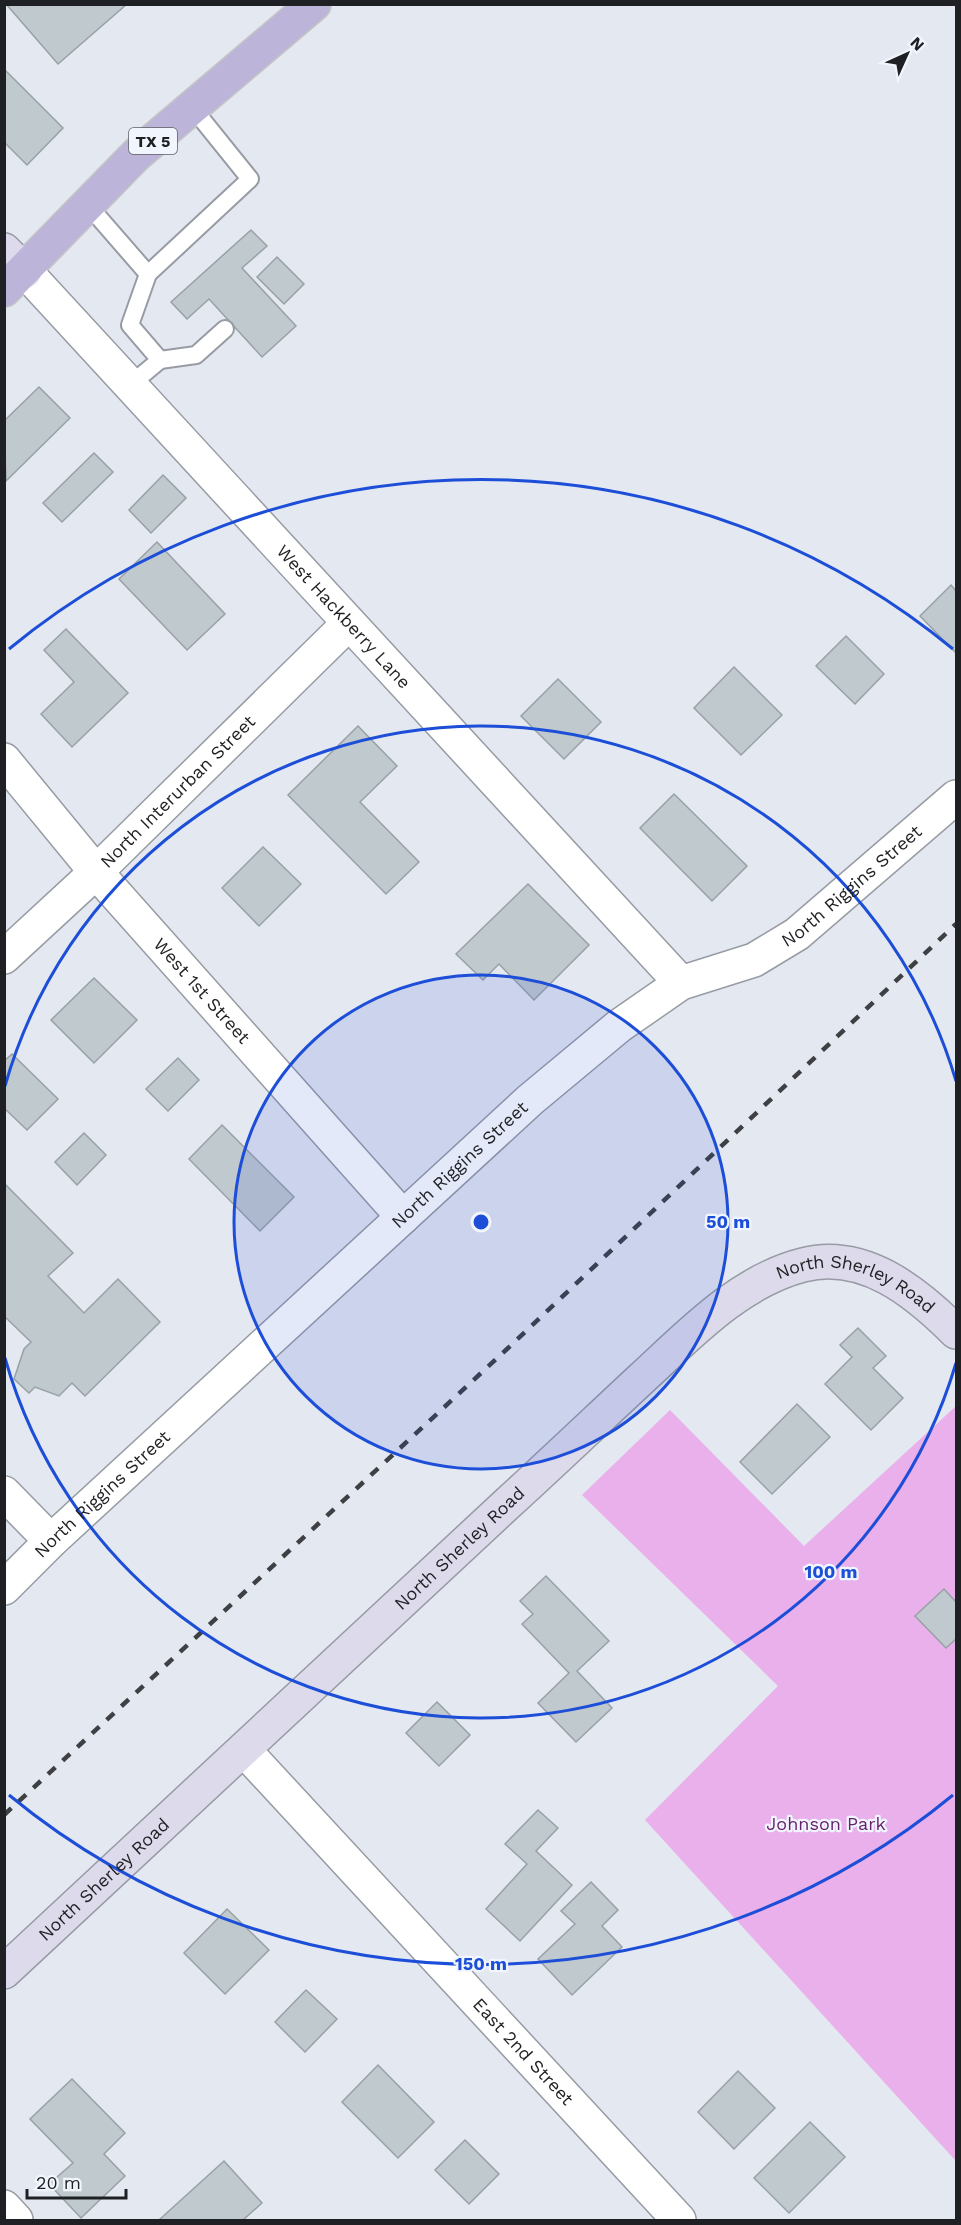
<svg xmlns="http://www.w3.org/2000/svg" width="961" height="2225" viewBox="0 0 961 2225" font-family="'Work Sans',sans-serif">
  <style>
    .green { fill: #e9b0eb }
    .building { fill: #c0c9ce; stroke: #98a1a6; stroke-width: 1.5 }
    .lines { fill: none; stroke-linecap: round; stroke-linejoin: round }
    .lane-casing { stroke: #979ba3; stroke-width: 20 }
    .street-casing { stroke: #979ba3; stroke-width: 36 }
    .secondary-casing { stroke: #979ba3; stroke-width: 36 }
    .primary-casing { stroke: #c5c5c6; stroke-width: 36 }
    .lane { stroke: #fff; stroke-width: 16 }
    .street { stroke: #fff; stroke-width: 33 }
    .secondary { stroke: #dddaec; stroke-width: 33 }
    .primary { stroke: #bcb4d9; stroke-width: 33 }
    .rail { stroke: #3f4044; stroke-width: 4.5; stroke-dasharray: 10 10; stroke-linecap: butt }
    .ring { fill: none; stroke: #1d4ed8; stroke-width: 3 }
    .labels { text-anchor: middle; stroke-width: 4.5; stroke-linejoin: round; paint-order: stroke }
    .shield { fill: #f1f6fe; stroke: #5e6065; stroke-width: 1.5 }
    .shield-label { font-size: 16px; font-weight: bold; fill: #1f2023 }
    .street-label { font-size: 18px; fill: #1f2023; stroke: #f1f6fe }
    .park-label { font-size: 18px; fill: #68216c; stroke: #f1f6fe }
    .centre { fill: #1d4ed8; stroke: #f1f6fe; stroke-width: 3 }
    .ring-label { font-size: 18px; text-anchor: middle; font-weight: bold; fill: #1d4ed8; stroke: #f1f6fe; stroke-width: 4.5; stroke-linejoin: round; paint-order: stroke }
  </style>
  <rect width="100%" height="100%" fill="#e4e8f1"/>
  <path class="green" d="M 956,1406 L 956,2159 L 955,2160 L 645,1820 L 778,1686 L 582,1495 L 670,1410 L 804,1546 Z"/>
  <g class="building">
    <path d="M 6,4 L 127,4 L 58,64 Z"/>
    <path d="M 4,69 L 63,128 L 27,165 L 4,142 Z"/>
    <path d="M 251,230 L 267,246 L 242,268 L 296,326 L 262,357 L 209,299 L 187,319 L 171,302 Z"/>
    <path d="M 277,257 L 304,284 L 284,304 L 257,277 Z"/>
    <path d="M 39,387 L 70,418 L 6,481 L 4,421 Z"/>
    <path d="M 94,453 L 113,472 L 62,522 L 43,503 Z"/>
    <path d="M 163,475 L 186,498 L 151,533 L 129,510 Z"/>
    <path d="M 157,542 L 225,614 L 187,650 L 119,579 Z"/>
    <path d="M 951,585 L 956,591 L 956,653 L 920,616 Z"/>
    <path d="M 66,629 L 128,693 L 72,747 L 41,714 L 74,682 L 44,650 Z"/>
    <path d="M 846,636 L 884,674 L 855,704 L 816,666 Z"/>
    <path d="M 734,667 L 782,715 L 741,755 L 694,708 Z"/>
    <path d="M 558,679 L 601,722 L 564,759 L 521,716 Z"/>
    <path d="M 358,726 L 397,766 L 360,802 L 419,862 L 386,894 L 288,795 Z"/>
    <path d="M 674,794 L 747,866 L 712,901 L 640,828 Z"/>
    <path d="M 263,847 L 301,884 L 259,926 L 222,888 Z"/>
    <path d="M 528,884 L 589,945 L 534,1000 L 499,964 L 483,980 L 456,954 Z"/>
    <path d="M 94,978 L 137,1020 L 94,1063 L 51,1020 Z"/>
    <path d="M 12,1054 L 58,1099 L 27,1130 L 4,1108 L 4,1061 Z"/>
    <path d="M 178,1058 L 199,1080 L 168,1111 L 146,1089 Z"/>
    <path d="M 222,1125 L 294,1197 L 260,1231 L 189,1159 Z"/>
    <path d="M 84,1133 L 106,1155 L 77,1185 L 55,1162 Z"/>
    <path d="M 4,1183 L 73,1253 L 48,1276 L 84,1313 L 118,1279 L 160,1322 L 85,1396 L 72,1383 L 59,1396 L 35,1387 L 29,1393 L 14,1379 L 24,1349 L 31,1342 L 4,1316 Z"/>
    <path d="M 858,1328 L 886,1356 L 873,1368 L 903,1398 L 871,1430 L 825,1384 L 852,1357 L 840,1345 Z"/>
    <path d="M 797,1404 L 830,1437 L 772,1494 L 740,1462 Z"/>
    <path d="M 546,1576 L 609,1641 L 577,1671 L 612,1708 L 576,1742 L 538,1703 L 569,1673 L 522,1624 L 533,1614 L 520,1601 Z"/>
    <path d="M 944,1589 L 956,1602 L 956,1639 L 946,1648 L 915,1616 Z"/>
    <path d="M 437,1702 L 470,1735 L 439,1766 L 406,1733 Z"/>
    <path d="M 538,1810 L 558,1828 L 536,1851 L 572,1885 L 520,1941 L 486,1909 L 527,1864 L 505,1844 Z"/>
    <path d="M 591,1882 L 618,1910 L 602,1926 L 622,1947 L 572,1995 L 538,1959 L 575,1924 L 561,1911 Z"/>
    <path d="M 227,1909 L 269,1950 L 225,1994 L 184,1953 Z"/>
    <path d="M 306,1990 L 337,2019 L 305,2052 L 275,2022 Z"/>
    <path d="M 378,2065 L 434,2122 L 398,2158 L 342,2102 Z"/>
    <path d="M 738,2071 L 775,2108 L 734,2149 L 698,2112 Z"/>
    <path d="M 72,2079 L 125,2133 L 104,2154 L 125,2176 L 81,2218 L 49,2184 L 73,2163 L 30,2119 Z"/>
    <path d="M 810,2122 L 845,2157 L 789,2213 L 754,2178 Z"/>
    <path d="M 465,2140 L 499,2174 L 469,2204 L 435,2170 Z"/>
    <path d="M 224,2161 L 262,2203 L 243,2220 L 159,2220 Z"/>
  </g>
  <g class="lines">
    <g class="lane-casing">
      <g id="lane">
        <path d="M 88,205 L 148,274 L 250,179 L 192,107"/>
        <path d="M 160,360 L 196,355 L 225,329"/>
        <path d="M 130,385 L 160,360 L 130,325 L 148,274"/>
      </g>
    </g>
    <g class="street-casing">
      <g id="street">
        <path id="s1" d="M 25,271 L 681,983"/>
        <path id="s2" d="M 4,760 L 96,872 L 403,1217"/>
        <path id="s3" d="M 4,957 L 96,872 L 349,623"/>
        <path d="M 4,1493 L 51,1541"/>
        <path id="s4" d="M 4,1588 L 51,1541 L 530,1100 L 619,1026 L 681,983 L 754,960 L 797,934 L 956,797"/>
        <path id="s5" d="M 244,1750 L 679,2220"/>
        <path d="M 4,2207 L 16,2220"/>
      </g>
    </g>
    <g class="secondary-casing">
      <g id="secondary">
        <path d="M 4,250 L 25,271"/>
        <path id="s6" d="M 4,1972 C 173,1816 341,1660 508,1503 C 553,1462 597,1420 641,1379 C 688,1336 739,1281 803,1265 C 864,1249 917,1293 956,1332"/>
      </g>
    </g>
    <g class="primary-casing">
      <path id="primary" d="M 4,290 L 136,155 L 314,4"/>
    </g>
    <use href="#lane" class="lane"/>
    <use href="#street" class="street"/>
    <use href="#secondary" class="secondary"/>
    <use href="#primary" class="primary"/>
    <path class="rail" d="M 4,1815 L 507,1349 L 956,924"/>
  </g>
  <circle cx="481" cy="1222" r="247" fill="#1d4ed8" fill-opacity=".12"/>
  <g class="ring">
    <circle cx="481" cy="1222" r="247"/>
    <path d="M956 1363A495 495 0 0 1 5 1358M5 1086A495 495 0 0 1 956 1081"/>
    <path d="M953 1795A742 742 0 0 1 9 1795M9 649A742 742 0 0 1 953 649"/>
  </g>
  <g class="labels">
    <rect class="shield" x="129" y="128" width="48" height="26" rx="4.5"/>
    <g class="shield-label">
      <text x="153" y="147">TX 5</text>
    </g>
    <g class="street-label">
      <text dy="6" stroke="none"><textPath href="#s1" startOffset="470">West Hackberry Lane</textPath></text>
      <text dy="6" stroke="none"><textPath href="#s3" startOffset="240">North Interurban Street</textPath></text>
      <text dy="6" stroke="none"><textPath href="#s4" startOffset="1108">North Riggins Street</textPath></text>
      <text dy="6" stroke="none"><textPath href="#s2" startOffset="304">West 1st Street</textPath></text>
      <text dy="6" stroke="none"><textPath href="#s4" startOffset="622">North Riggins Street</textPath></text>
      <text dy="6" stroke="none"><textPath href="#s6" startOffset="1128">North Sherley Road</textPath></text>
      <text dy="6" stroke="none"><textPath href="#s4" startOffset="136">North Riggins Street</textPath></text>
      <text dy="6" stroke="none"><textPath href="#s6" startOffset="622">North Sherley Road</textPath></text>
      <text dy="6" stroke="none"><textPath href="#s6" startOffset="136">North Sherley Road</textPath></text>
      <text dy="6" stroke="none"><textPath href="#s5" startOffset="411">East 2nd Street</textPath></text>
    </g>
    <g class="park-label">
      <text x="826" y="1830">Johnson Park</text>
    </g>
  </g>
  <circle cx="481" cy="1222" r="9" class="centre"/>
  <g class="ring-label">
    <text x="728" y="1228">50 m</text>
    <text x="831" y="1578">100 m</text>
    <text x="481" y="1970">150 m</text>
  </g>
  <rect width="961" height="2225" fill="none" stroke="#1f2023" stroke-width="12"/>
  <g transform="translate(907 54) rotate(45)" stroke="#f1f6fe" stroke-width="4.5" paint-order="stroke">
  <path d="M0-4.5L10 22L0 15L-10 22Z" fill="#1f2023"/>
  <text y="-9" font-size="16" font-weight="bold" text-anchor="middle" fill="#1f2023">N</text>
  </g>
  <path d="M27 2189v9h99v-9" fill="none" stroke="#1f2023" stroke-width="3"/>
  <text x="36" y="2189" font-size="18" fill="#1f2023" stroke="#f1f6fe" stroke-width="4.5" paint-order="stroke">20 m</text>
</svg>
